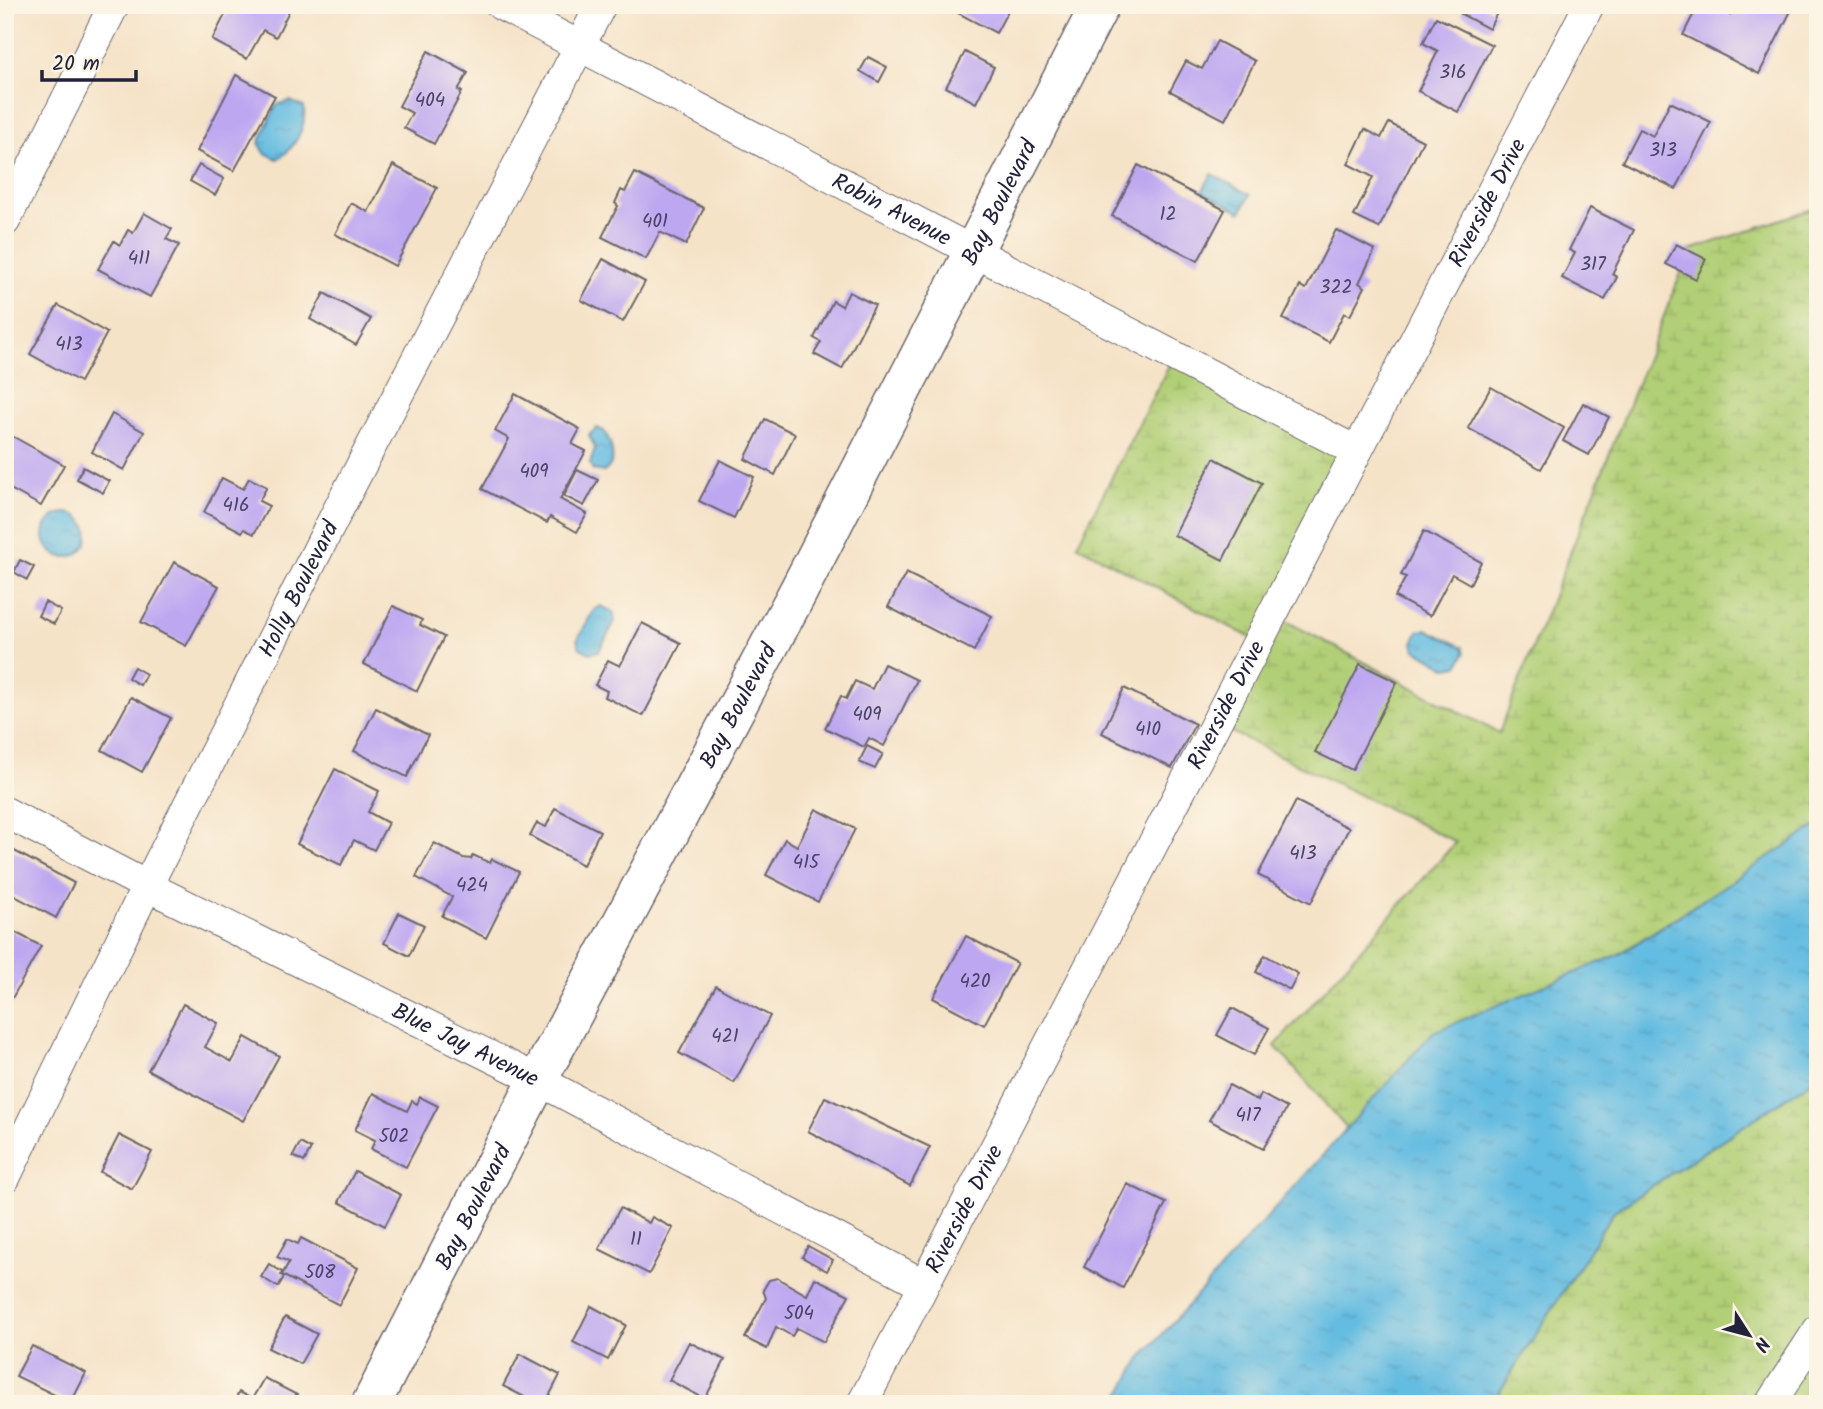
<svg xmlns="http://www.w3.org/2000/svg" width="1823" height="1409" viewBox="0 0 1823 1409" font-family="Kalam,sans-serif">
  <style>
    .wetland { fill: url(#wetland-marsh); stroke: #6a7858; stroke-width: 2 }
    .water { fill: url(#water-ripples); stroke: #436f8e; stroke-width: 2 }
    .building { fill: #bea7f1 }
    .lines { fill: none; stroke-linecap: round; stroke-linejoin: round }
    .minor-casing { stroke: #6c666c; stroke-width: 32 }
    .tertiary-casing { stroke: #6c666c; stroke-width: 41 }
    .minor { stroke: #fff; stroke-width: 30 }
    .tertiary { stroke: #fff; stroke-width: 38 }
    .labels { text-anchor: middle; stroke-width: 5; stroke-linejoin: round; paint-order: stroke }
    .number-label { font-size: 19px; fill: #494368 }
    .street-label { font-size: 23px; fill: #22223b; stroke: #fcf5e5 }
  </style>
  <defs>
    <pattern id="wetland-marsh" width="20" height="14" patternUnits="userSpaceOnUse" patternTransform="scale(1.75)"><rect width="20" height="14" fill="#b1cf76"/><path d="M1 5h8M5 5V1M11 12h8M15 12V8" fill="none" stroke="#98b167"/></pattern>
    <pattern id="water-ripples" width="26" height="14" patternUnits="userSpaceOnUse" patternTransform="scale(1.75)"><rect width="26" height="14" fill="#64bce1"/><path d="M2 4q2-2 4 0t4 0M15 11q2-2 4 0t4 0" fill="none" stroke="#56a1c2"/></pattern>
  </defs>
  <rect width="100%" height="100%" fill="#fcf5e5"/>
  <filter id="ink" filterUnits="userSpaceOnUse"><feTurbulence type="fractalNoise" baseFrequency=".0143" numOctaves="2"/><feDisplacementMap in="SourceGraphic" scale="14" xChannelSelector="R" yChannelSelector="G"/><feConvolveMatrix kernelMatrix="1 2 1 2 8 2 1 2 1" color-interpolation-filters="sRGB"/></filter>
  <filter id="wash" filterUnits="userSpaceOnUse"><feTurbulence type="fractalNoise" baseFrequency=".00686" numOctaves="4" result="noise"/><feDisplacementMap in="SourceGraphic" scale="28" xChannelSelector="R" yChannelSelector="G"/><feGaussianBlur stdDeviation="1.57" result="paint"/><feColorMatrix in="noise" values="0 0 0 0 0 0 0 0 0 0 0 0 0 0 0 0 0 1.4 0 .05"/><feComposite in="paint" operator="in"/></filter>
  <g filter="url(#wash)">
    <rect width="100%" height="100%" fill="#f5e3c8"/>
    <g class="wetland">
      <path d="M 1818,207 L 1818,826 L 1347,1129 L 1275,1046 L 1456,842 L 1221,727 L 1268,647 L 1077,545 L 1180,344 L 1366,454 L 1280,618 L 1499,733 L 1690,250 Z"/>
      <path d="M 1818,1077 L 1818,1404 L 1492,1404 L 1614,1211 Z"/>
    </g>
    <g class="water">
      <path d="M 290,101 L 304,107 C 307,126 294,151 277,159 L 265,153 L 259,143 L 276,105 Z"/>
      <path d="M 1212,174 L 1250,195 L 1241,212 L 1202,191 Z"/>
      <path d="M 597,428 L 604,431 C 612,444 618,462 604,472 L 593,470 L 590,464 L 595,448 L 589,435 Z"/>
      <circle cx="66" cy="535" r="22"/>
      <path d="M 601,606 L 613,612 L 615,621 L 599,651 L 590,653 L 580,648 L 577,640 L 594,610 Z"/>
      <path d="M 1426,629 L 1463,647 L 1465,653 L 1458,666 L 1448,668 L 1415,649 L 1413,642 L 1418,632 Z"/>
      <path d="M 1818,825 L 1818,1077 L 1614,1211 L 1492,1404 L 1115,1404 L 1141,1358 L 1433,1032 L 1620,954 Z"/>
    </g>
    <g id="blocks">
      <g class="building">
        <path d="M 230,5 L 292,5 L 276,37 L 263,30 L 247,59 L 212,40 Z"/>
        <path d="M 962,5 L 1011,5 L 996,33 L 958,13 Z"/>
        <path d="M 1466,5 L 1483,5 L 1497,13 L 1489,29 L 1461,14 Z"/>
        <path d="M 1698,5 L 1712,5 L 1730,15 L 1735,5 L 1794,5 L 1759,74 L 1683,35 Z"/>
        <path d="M 1436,17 L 1492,45 L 1458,112 L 1418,91 L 1438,51 L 1423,43 Z"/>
        <path d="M 1217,41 L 1255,61 L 1225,120 L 1170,91 L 1186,61 L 1202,69 Z"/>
        <path d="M 428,51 L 468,73 L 458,90 L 462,92 L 434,144 L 404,128 L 412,113 L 399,106 Z"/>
        <path d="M 965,52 L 994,67 L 976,103 L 946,87 Z"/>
        <path d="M 868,57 L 887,67 L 879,82 L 860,71 Z"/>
        <path d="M 236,75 L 275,96 L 234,171 L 197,151 Z"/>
        <path d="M 1670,102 L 1711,122 L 1676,189 L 1622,162 L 1639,129 L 1653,136 Z"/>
        <path d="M 1389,123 L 1423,141 L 1379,228 L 1354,216 L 1373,177 L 1348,164 L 1365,129 L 1381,138 Z"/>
        <path d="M 199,165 L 224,179 L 215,195 L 190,181 Z"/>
        <path d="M 393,165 L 437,188 L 395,266 L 335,234 L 351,203 L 368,212 Z"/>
        <path d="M 1138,165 L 1225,210 L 1198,261 L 1112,216 Z"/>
        <path d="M 635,173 L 704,208 L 686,245 L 660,232 L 646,259 L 602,237 L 618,206 L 615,203 L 621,190 L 625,192 Z"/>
        <path d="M 1590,208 L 1634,230 L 1612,274 L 1617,277 L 1605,300 L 1562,278 L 1575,253 L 1569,250 Z"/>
        <path d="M 144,213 L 172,229 L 166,239 L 179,245 L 150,297 L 98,269 L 114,241 L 120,245 L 128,230 L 133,233 Z"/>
        <path d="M 1336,230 L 1375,250 L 1359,283 L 1365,287 L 1350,316 L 1344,313 L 1329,342 L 1283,319 L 1300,286 L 1306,289 Z"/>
        <path d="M 1676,244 L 1706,259 L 1696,279 L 1666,264 Z"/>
        <path d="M 603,259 L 645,282 L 623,322 L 581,300 Z"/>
        <path d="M 849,292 L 875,305 L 842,369 L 814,354 L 821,342 L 814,338 L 833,301 L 842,306 Z"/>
        <path d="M 324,293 L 371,319 L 356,345 L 310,319 Z"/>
        <path d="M 58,305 L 107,333 L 80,382 L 30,354 Z"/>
        <path d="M 1491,387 L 1564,428 L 1541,469 L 1468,428 Z"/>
        <path d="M 515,394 L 580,429 L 572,444 L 586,451 L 560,499 L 587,514 L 577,532 L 550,517 L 547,523 L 482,489 L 509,439 L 495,431 Z"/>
        <path d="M 1583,403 L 1609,417 L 1589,455 L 1563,441 Z"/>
        <path d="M 112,414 L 144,432 L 124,470 L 92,452 Z"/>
        <path d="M 765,419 L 795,434 L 775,475 L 745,459 Z"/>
        <path d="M 12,436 L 64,465 L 41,506 L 5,486 L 5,447 Z"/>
        <path d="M 1214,458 L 1262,483 L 1223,560 L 1174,535 Z"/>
        <path d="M 720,460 L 754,477 L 734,518 L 699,501 Z"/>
        <path d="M 83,467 L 109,481 L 103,493 L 77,479 Z"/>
        <path d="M 577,470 L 598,480 L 584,506 L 564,496 Z"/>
        <path d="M 222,478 L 243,489 L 249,478 L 267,487 L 259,501 L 269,506 L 254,534 L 244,529 L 242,532 L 204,512 Z"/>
        <path d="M 1424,531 L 1481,562 L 1470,584 L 1452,574 L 1430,616 L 1395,597 L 1406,577 L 1401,575 Z"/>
        <path d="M 20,560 L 34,567 L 27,580 L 14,572 Z"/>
        <path d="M 174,562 L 219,586 L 186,646 L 141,622 Z"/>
        <path d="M 906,573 L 992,616 L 974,651 L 888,607 Z"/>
        <path d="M 45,602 L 61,611 L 54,624 L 38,616 Z"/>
        <path d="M 393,606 L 422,620 L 420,625 L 444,637 L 417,691 L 364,664 Z"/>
        <path d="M 642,623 L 681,643 L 643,716 L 605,697 L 607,691 L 595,685 L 608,660 L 620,666 Z"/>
        <path d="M 884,664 L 917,680 L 884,746 L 869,738 L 864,747 L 825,728 L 841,696 L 846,699 L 855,681 L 872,689 Z"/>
        <path d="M 1360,664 L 1397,682 L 1352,770 L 1315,752 Z"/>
        <path d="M 134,667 L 146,674 L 140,685 L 128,678 Z"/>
        <path d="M 1124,688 L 1195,724 L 1172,768 L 1102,733 Z"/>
        <path d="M 131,697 L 171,718 L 142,772 L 102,750 Z"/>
        <path d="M 376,708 L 428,735 L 407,777 L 354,751 Z"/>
        <path d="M 867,746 L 883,754 L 875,769 L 859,762 Z"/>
        <path d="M 335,769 L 379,791 L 368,812 L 388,823 L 374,850 L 354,840 L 341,865 L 297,844 Z"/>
        <path d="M 1296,801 L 1349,828 L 1311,903 L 1258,875 Z"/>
        <path d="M 555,808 L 600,831 L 583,865 L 530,836 L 537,823 L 546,827 Z"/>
        <path d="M 816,809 L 855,829 L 818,902 L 766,875 L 785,839 L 797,846 Z"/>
        <path d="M 434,843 L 463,858 L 471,859 L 473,855 L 490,863 L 492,859 L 519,872 L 486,938 L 442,916 L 452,897 L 416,877 Z"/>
        <path d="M 5,846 L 74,883 L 56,918 L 5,891 Z"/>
        <path d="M 399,913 L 424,925 L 409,956 L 384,943 Z"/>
        <path d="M 5,927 L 41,946 L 10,1002 L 5,1000 Z"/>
        <path d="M 966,936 L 1017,963 L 984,1025 L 933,998 Z"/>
        <path d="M 1265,955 L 1298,974 L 1290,990 L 1256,972 Z"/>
        <path d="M 716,986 L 770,1016 L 734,1083 L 679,1053 Z"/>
        <path d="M 183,1004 L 218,1023 L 205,1047 L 232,1062 L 245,1037 L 279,1056 L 243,1121 L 148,1070 Z"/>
        <path d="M 1232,1008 L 1269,1028 L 1254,1055 L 1217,1035 Z"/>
        <path d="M 1229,1085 L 1258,1101 L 1261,1094 L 1287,1108 L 1263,1149 L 1209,1120 Z"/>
        <path d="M 373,1093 L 407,1111 L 412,1101 L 417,1104 L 420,1097 L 438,1106 L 406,1167 L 371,1149 L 375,1140 L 355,1130 Z"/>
        <path d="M 825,1097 L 930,1147 L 910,1186 L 808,1131 Z"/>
        <path d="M 119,1135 L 152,1152 L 132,1189 L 100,1172 Z"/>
        <path d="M 300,1143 L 311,1149 L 304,1162 L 293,1156 Z"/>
        <path d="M 355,1171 L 401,1195 L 385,1226 L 339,1202 Z"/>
        <path d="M 1127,1184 L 1166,1203 L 1123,1288 L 1084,1267 Z"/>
        <path d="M 620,1208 L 649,1223 L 652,1217 L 673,1228 L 649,1274 L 599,1249 Z"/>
        <path d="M 301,1238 L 358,1268 L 339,1305 L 282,1275 L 289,1262 L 277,1257 L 287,1239 L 298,1244 Z"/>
        <path d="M 808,1246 L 833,1260 L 827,1271 L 802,1257 Z"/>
        <path d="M 269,1264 L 282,1272 L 281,1275 L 284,1277 L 278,1287 L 261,1277 Z"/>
        <path d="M 777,1278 L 807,1295 L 815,1278 L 849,1295 L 824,1342 L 797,1328 L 792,1336 L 776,1327 L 767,1349 L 745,1338 L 766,1298 L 763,1290 L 769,1280 Z"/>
        <path d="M 591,1306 L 626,1325 L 608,1360 L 573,1342 Z"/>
        <path d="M 285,1317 L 317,1334 L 300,1364 L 268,1348 Z"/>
        <path d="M 689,1342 L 725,1360 L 705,1399 L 669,1380 Z"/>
        <path d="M 32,1346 L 86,1373 L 71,1403 L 16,1376 Z"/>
        <path d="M 520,1354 L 560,1375 L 545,1404 L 538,1404 L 503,1386 Z"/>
        <path d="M 264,1378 L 297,1395 L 295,1400 L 302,1404 L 233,1404 L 239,1392 L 252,1399 Z"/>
      </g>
    </g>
  </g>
  <g filter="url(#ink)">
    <use href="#blocks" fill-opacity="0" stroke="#6c666c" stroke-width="2"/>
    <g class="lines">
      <g class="minor-casing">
        <g id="minor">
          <path id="s1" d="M 501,5 L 1356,451"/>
          <path d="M 5,221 L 114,5"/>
          <path id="s2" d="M 5,812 L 147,886 L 538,1080 L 923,1284"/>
          <path id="s3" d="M 5,1178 L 147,886 L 338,510 L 601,5"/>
          <path id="s4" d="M 862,1404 L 1589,5"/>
          <path d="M 1770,1404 L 1818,1330"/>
        </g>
      </g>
      <g class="tertiary-casing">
        <g id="tertiary">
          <path id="s5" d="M 371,1404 L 538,1080 L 799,590 L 1100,5"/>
        </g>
      </g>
      <use href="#minor" class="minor"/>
      <use href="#tertiary" class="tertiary"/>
    </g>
  </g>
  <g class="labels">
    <g class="number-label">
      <text x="1453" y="78">316</text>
      <text x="430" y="106">404</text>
      <text x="1663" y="156">313</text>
      <text x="1168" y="220">12</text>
      <text x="655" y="227">401</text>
      <text x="139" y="264">411</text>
      <text x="1593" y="270">317</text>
      <text x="1336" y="293">322</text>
      <text x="69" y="350">413</text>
      <text x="534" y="477">409</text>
      <text x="236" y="511">416</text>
      <text x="867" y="720">409</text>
      <text x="1148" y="735">410</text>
      <text x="1303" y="859">413</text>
      <text x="806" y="868">415</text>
      <text x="472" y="891">424</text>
      <text x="975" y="987">420</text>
      <text x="725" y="1042">421</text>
      <text x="1248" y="1121">417</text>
      <text x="394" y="1142">502</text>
      <text x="636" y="1245">11</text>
      <text x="320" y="1278">508</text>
      <text x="799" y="1319">504</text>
    </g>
    <g class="street-label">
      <text dy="8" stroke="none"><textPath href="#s4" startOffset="1354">Riverside Drive</textPath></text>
      <text dy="8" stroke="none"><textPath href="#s5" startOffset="1356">Bay Boulevard</textPath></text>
      <text dy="8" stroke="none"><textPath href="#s1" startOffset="441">Robin Avenue</textPath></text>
      <text dy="8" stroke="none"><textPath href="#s3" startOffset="658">Holly Boulevard</textPath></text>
      <text dy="8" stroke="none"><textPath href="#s4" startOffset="788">Riverside Drive</textPath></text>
      <text dy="8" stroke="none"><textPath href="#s5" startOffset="789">Bay Boulevard</textPath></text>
      <text dy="8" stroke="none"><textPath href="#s2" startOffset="516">Blue Jay Avenue</textPath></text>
      <text dy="8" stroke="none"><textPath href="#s5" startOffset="222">Bay Boulevard</textPath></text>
      <text dy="8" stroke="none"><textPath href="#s4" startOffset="220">Riverside Drive</textPath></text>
    </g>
  </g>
  <rect width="1823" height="1409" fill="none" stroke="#fcf5e5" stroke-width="28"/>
  <g transform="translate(1749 1335) rotate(126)" stroke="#fcf5e5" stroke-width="5" paint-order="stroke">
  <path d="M0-5L12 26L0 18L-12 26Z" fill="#22223b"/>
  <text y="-10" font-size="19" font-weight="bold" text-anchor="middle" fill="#22223b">N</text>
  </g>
  <path d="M42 70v10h94v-10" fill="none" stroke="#22223b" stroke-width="3.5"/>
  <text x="52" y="70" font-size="21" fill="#22223b" stroke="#fcf5e5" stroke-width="5" paint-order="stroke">20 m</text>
</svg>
